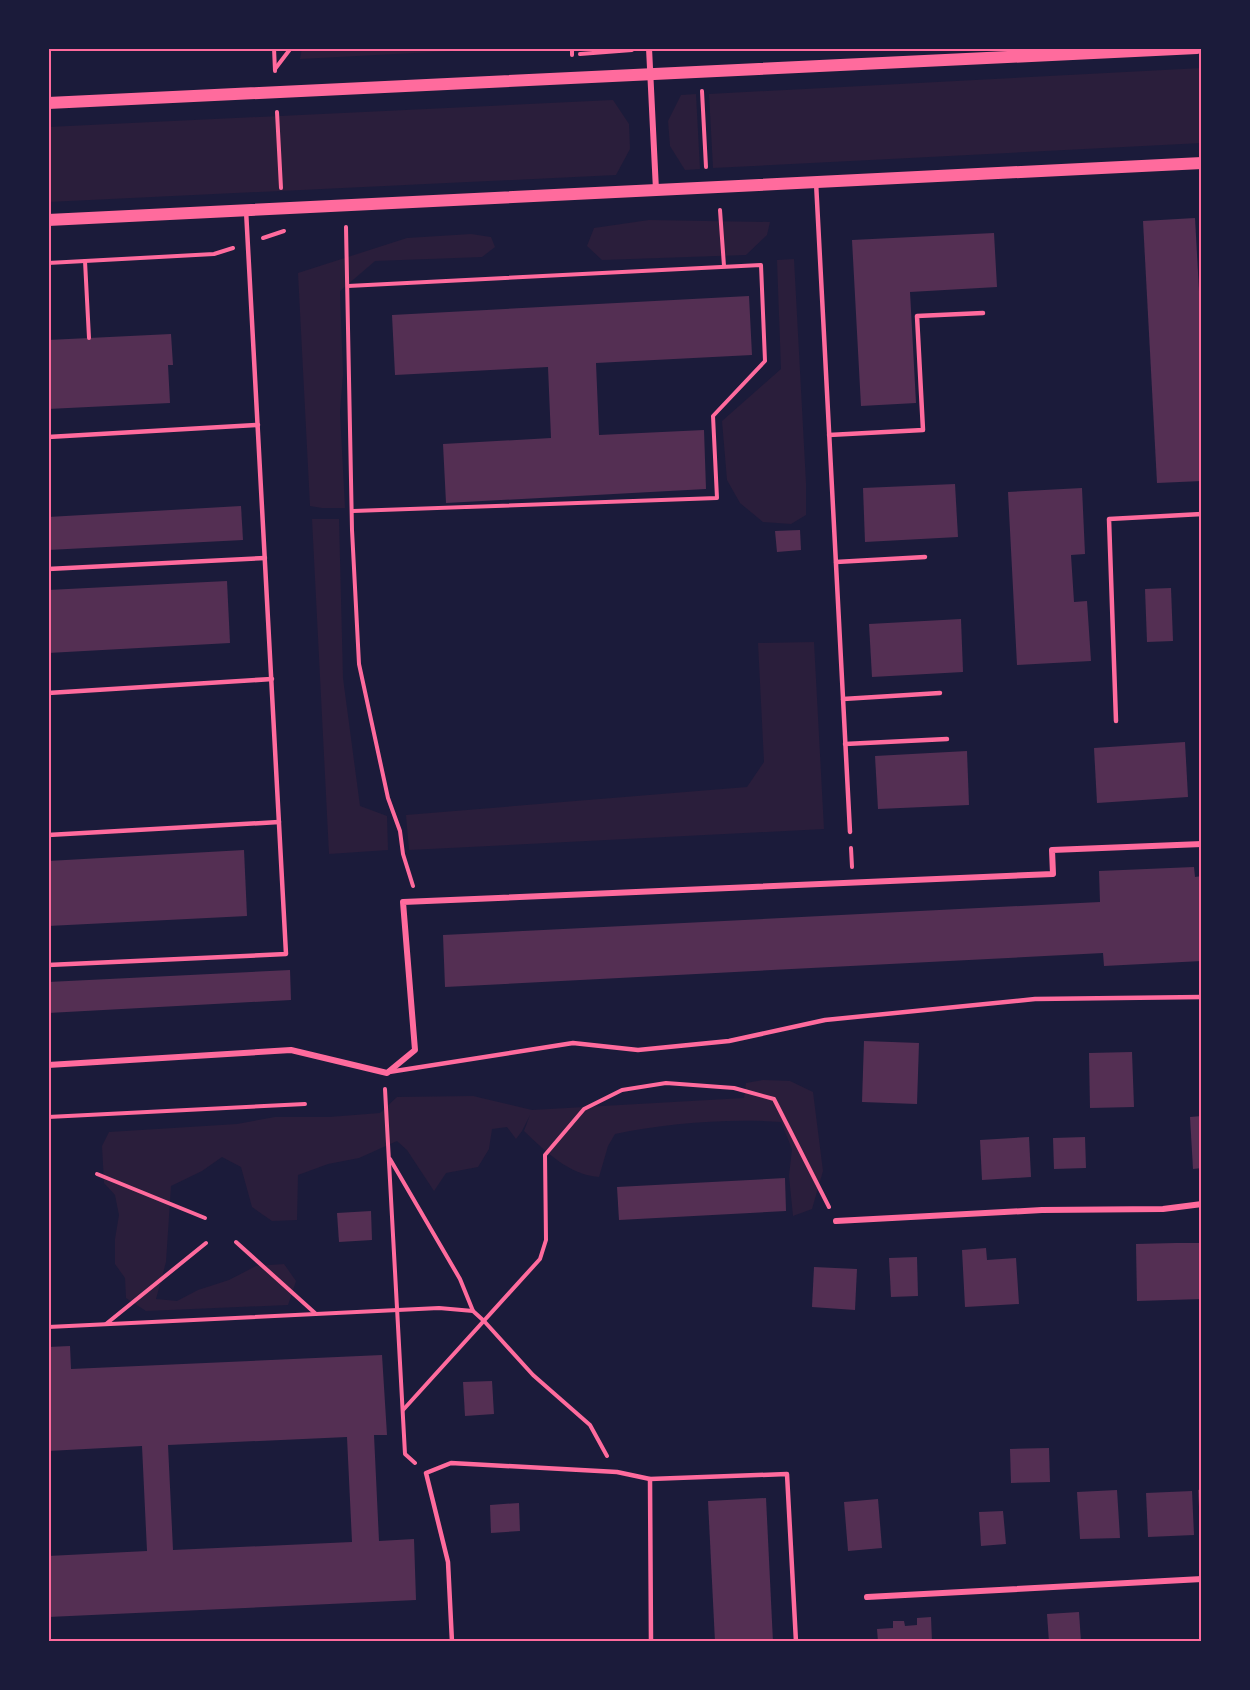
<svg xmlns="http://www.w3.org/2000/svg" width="1250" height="1690" viewBox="0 0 1250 1690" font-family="Commissioner,sans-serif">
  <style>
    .green { fill: #2a1e3b }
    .building { fill: #542f53; fill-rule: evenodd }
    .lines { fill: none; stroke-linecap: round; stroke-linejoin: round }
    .path { stroke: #ff6b9d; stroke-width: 4 }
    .service { stroke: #ff6b9d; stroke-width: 4.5 }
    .minor { stroke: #ff6b9d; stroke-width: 6 }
    .secondary { stroke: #ff6b9d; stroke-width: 12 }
    .neatline { fill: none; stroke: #ff6b9d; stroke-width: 2 }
  </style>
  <rect width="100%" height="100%" fill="#1b1b3a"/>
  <g class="green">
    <path d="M 302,48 L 510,48 L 300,59 Z"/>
    <path d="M 1202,68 L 1202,143 L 713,168 L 709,94 Z"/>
    <path d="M 696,94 L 700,169 L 685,170 L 670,146 L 668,121 L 681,95 Z"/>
    <path d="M 613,100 L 629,124 L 630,149 L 616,175 L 48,202 L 48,127 Z"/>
    <path d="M 649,220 L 770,222 L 767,235 L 746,255 L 602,260 L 587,246 L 594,228 Z"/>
    <path d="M 471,234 L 491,237 L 495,247 L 482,257 L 375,261 L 340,291 L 343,374 L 340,412 L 345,508 L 322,508 L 310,506 L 298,273 L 407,238 Z"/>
    <path d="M 794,259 L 806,483 L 806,515 L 791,524 L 763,522 L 740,503 L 727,480 L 722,421 L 781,369 L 777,260 Z"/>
    <path d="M 312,519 L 339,519 L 343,678 L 360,806 L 387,816 L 388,850 L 329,854 Z"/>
    <path d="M 814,642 L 824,829 L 409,850 L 406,815 L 747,787 L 764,762 L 758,643 Z"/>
    <path d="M 763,1080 L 790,1081 L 813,1092 L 823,1171 L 812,1209 L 793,1216 L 789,1176 L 792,1149 L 781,1122 C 730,1118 665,1123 615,1134 L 608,1146 L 599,1177 C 569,1175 545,1151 524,1131 L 530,1115 L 522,1131 L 516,1139 L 507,1127 L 492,1129 L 489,1149 L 478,1167 L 446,1173 L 434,1191 L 407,1150 L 397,1141 L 359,1158 L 328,1164 L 298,1175 L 297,1220 L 272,1221 L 252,1207 L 241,1167 L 222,1157 L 202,1171 L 171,1186 L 166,1262 L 156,1299 L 177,1301 L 198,1290 L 229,1280 L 256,1266 L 284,1264 L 296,1281 L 288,1305 L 146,1311 L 126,1298 L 125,1278 L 115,1264 L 115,1239 L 119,1215 L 115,1195 L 104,1183 L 102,1146 L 109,1132 L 237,1124 L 275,1117 L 329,1117 L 380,1113 L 397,1097 L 473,1096 L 532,1110 L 744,1098 L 746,1083 Z"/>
  </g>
  <g class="building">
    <path d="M 1195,218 L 1202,345 L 1202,481 L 1157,483 L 1143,221 Z"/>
    <path d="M 994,233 L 997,287 L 910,292 L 916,403 L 861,406 L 852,240 Z"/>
    <path d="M 749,296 L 752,355 L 596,363 L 599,435 L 704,430 L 706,489 L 446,503 L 443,444 L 551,438 L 548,367 L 395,375 L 392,315 Z"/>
    <path d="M 171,334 L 173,365 L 168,365 L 170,403 L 48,409 L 48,340 Z"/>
    <path d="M 955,484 L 958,537 L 865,542 L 863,488 Z"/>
    <path d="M 1082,488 L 1085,554 L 1071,555 L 1074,602 L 1087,601 L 1091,661 L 1017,665 L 1008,492 Z"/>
    <path d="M 241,506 L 243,540 L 48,550 L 48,517 Z"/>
    <path d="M 800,530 L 801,550 L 777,552 L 775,531 Z"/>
    <path d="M 227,581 L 230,643 L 48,653 L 48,590 Z"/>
    <path d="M 1171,588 L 1173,641 L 1147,642 L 1145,589 Z"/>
    <path d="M 961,619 L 963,672 L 872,677 L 869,624 Z"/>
    <path d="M 1185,742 L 1188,797 L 1097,803 L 1094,748 Z"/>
    <path d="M 967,751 L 969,805 L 878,809 L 875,756 Z"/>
    <path d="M 244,850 L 247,916 L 48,926 L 48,861 Z"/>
    <path d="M 1194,867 L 1195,877 L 1202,876 L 1202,961 L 1104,966 L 1103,953 L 445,987 L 443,935 L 1100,902 L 1099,871 Z"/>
    <path d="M 290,970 L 291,1000 L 48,1013 L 48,982 Z"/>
    <path d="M 864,1041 L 919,1043 L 917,1104 L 862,1102 Z"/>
    <path d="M 1132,1052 L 1134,1107 L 1090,1108 L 1089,1053 Z"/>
    <path d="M 1202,1116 L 1202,1168 L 1193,1169 L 1190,1117 Z"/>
    <path d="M 1029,1137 L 1031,1177 L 982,1180 L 980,1140 Z"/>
    <path d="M 1085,1137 L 1086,1168 L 1054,1169 L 1053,1138 Z"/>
    <path d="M 785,1178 L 786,1211 L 619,1220 L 617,1187 Z"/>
    <path d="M 371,1211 L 372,1240 L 339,1242 L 337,1213 Z"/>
    <path d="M 1176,1243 L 1202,1243 L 1202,1299 L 1137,1301 L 1136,1244 Z"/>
    <path d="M 986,1248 L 987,1260 L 1016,1258 L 1019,1304 L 965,1307 L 962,1250 Z"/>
    <path d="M 917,1257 L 918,1296 L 891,1297 L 889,1258 Z"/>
    <path d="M 814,1267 L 857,1269 L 855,1310 L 812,1307 Z"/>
    <path d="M 70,1346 L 71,1369 L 382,1355 L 387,1435 L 374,1435 L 379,1541 L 414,1539 L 416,1600 L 48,1617 L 48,1556 L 147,1551 L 142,1446 L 48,1451 L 48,1347 ZM 347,1437 L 352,1542 L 173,1550 L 168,1445 Z"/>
    <path d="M 492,1381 L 494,1414 L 465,1416 L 463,1382 Z"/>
    <path d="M 1049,1448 L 1050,1482 L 1011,1483 L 1010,1449 Z"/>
    <path d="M 1202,1489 L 1202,1525 L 1200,1525 L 1198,1490 Z"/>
    <path d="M 1117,1490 L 1120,1538 L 1080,1539 L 1077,1492 Z"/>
    <path d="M 1192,1491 L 1194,1535 L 1148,1537 L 1146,1493 Z"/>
    <path d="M 766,1498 L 773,1642 L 715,1642 L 708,1501 Z"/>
    <path d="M 878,1499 L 882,1548 L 848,1551 L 844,1502 Z"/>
    <path d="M 519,1503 L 520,1531 L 491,1533 L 490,1505 Z"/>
    <path d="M 1003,1511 L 1006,1544 L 981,1546 L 979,1512 Z"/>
    <path d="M 1079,1612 L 1081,1642 L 1049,1642 L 1047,1614 Z"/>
    <path d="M 931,1617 L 932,1642 L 878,1642 L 877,1629 L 893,1628 L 893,1621 L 904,1621 L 905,1626 L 917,1625 L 917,1618 Z"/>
  </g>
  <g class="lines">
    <g class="path">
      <path d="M 274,48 L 275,71"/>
      <path d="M 572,48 L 572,55"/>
      <path d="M 580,54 L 632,50"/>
      <path d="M 275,69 L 291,48"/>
      <path d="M 702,91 L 706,167"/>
      <path d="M 277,112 L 281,188"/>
      <path d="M 720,210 L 724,266"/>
      <path d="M 346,227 L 352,530 L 359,664 L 388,798 L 400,831 L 403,854 L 413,886"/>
      <path d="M 263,238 L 284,231"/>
      <path d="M 85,261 L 89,338"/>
      <path d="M 48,263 L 214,254 L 233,248"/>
      <path d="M 348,286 L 761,265 L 765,361 L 713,416 L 717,498 L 353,511"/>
      <path d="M 851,848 L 852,867"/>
      <path d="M 385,1089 L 405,1454 L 415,1463"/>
      <path d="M 48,1117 L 305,1104"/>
      <path d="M 390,1159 L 460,1279 L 473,1311"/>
      <path d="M 97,1174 L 205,1218"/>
      <path d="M 236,1242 L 316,1314"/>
      <path d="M 106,1324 L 206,1243"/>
      <path d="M 48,1327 L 439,1308 L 473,1311 L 484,1321 L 533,1375 L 590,1425 L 607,1456"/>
      <path d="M 403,1410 L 540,1259 L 546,1240 L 545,1155 L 584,1109 L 622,1090 L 666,1083 L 734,1088 L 774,1099 L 829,1207"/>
    </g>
    <g class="service">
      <path d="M 816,182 L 850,832"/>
      <path d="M 829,435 L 923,430 L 917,316 L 983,313"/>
      <path d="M 48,437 L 258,425"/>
      <path d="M 836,562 L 925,557"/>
      <path d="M 48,569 L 265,558"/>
      <path d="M 48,693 L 272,679"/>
      <path d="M 843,699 L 940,693"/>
      <path d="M 1116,721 L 1109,519 L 1202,514"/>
      <path d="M 845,744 L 947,739"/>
      <path d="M 48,835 L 279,822"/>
      <path d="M 48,965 L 286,954 L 246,210"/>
      <path d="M 389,1072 L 573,1043 L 638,1050 L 729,1041 L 825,1020 L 1035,999 L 1202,997"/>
      <path d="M 650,1479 L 651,1642"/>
      <path d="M 452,1642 L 448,1562 L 426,1473 L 451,1463 L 617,1472 L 650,1479 L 787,1474 L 796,1642"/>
    </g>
    <g class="minor">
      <path d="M 649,48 L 656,190"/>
      <path d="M 48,1065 L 291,1050 L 387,1073 L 415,1050 L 403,902 L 1053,874 L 1052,850 L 1202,844"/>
      <path d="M 836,1221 L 1042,1210 L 1163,1209 L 1202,1204"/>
      <path d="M 867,1597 L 1202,1579"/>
    </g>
    <g class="secondary">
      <path d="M 48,103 L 1197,48"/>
      <path d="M 48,220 L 1202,163"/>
    </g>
  </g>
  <rect width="1250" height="1690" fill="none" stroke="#1b1b3a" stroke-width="99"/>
  <rect x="50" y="50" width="1150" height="1590" class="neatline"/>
</svg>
